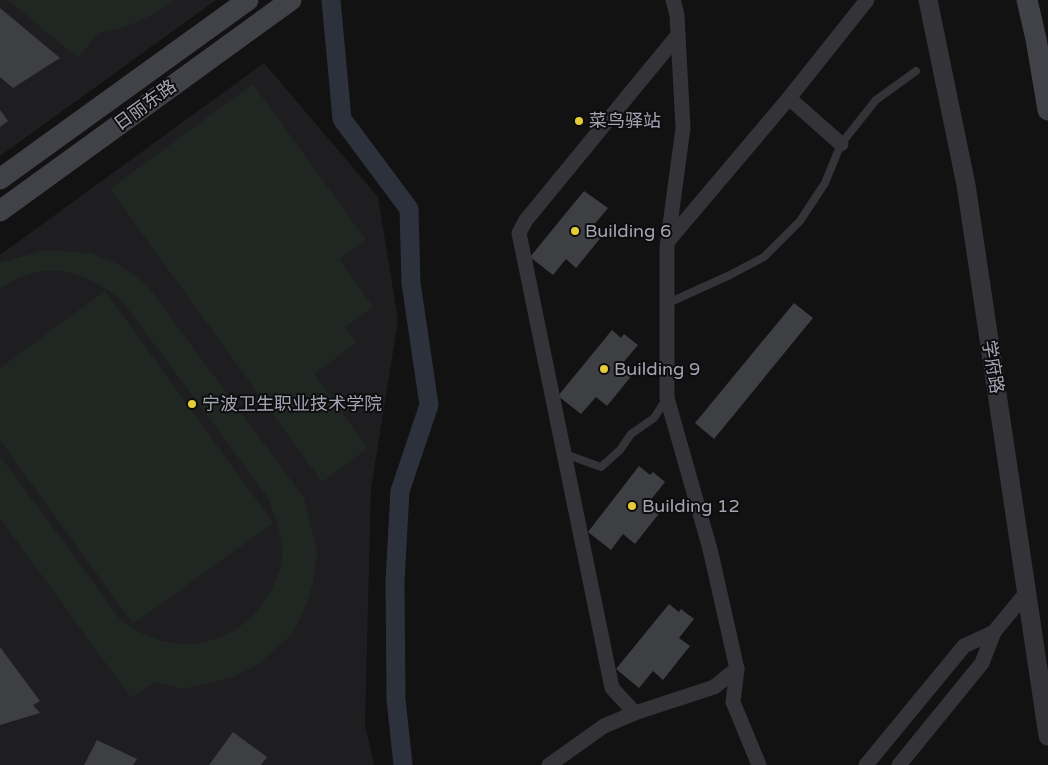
<svg xmlns="http://www.w3.org/2000/svg" width="1048" height="765" viewBox="0 0 1048 765" font-family="'Varela Round','Noto Sans SC',sans-serif">
  <style>
    .built { fill: #1e1e20 }
    .green { fill: #202722 }
    .lines { fill: none; stroke-linecap: round; stroke-linejoin: round }
    .canal { stroke: #2c313b; stroke-width: 19 }
    .building { fill: #3e3f43 }
    .service { stroke: #333338; stroke-width: 8 }
    .minor { stroke: #333338; stroke-width: 15 }
    .tertiary { stroke: #333338; stroke-width: 19 }
    .secondary { stroke: #414148; stroke-width: 21 }
    .poi-dot { fill: #e5cd37; stroke: #0d0d0e; stroke-width: 2 }
    .labels { text-anchor: middle; stroke-width: 4; stroke-linejoin: round; paint-order: stroke }
    .street-label { font-size: 18px; fill: #a4a5b3; stroke: #0d0d0e }
    .poi-label { font-size: 18px; fill: #a4a5b3; stroke: #0d0d0e; text-anchor: start }
  </style>
  <rect width="100%" height="100%" fill="#121213"/>
  <g class="built">
    <path d="M 0,0 L 216,0 L 0,156 Z"/>
    <path d="M 264,63 L 378,197 L 398,320 L 371,489 L 365,724 L 374,765 L 0,765 L 0,255 Z"/>
  </g>
  <g class="green">
    <path d="M 8,0 L 175,0 C 151,17 127,29 98,33 L 78,58 Z"/>
    <path d="M 253,84 L 366,240 L 339,259 L 373,307 L 345,327 L 356,343 L 314,374 L 368,448 L 322,482 L 110,189 Z"/>
    <path d="M 45,250 L 90,253 L 113,261 L 146,284 L 304,498 L 317,553 L 313,584 L 302,615 L 291,635 L 257,665 L 233,677 L 183,689 L 155,682 L 131,698 L 0,518 L 0,456 L 120,619 C 169,661 239,649 270,592 C 276,581 282,568 282,555 C 282,534 275,515 267,496 L 123,302 C 94,277 58,261 20,277 C 13,280 7,285 0,288 L 0,263 Z"/>
    <path d="M 105,291 L 273,523 L 133,624 L 0,440 L 0,368 Z"/>
  </g>
  <g class="lines">
    <path class="canal" d="M 331,0 L 342,119 L 409,209 L 411,283 L 429,405 L 400,491 L 395,581 L 396,699 L 403,765"/>
  </g>
  <g class="building">
    <path d="M 0,8 L 60,58 L 13,88 L 0,77 Z"/>
    <path d="M 0,110 L 8,121 L 0,127 Z"/>
    <path d="M 584,191 L 608,208 L 593,226 L 603,235 L 576,268 L 566,259 L 553,275 L 530,257 Z"/>
    <path d="M 794,303 L 813,318 L 714,439 L 695,423 Z"/>
    <path d="M 612,330 L 621,338 L 624,334 L 638,345 L 622,364 L 633,374 L 607,406 L 596,397 L 581,414 L 558,396 Z"/>
    <path d="M 639,466 L 650,475 L 653,472 L 665,482 L 649,502 L 661,511 L 635,544 L 623,534 L 611,550 L 588,532 Z"/>
    <path d="M 669,604 L 679,612 L 681,609 L 694,619 L 679,638 L 690,646 L 663,680 L 653,671 L 639,688 L 616,669 Z"/>
    <path d="M 0,647 L 40,701 L 33,705 L 40,713 L 0,725 Z"/>
    <path d="M 233,732 L 267,757 L 261,765 L 209,765 Z"/>
    <path d="M 97,740 L 137,759 L 133,765 L 84,765 Z"/>
  </g>
  <g class="lines">
    <g class="service">
      <path d="M 666,304 L 730,275 L 764,257 L 800,221 L 825,183 L 841,144 L 876,100 L 916,71"/>
      <path d="M 565,454 L 601,467 L 620,450 L 631,434 L 654,418 L 667,398"/>
    </g>
    <g class="minor">
      <path d="M 673,0 L 677,15 L 683,128 L 667,247 L 667,398 L 710,549 L 737,669 L 714,687 L 635,713 L 612,688 L 519,233 L 526,220 L 678,35"/>
      <path d="M 841,144 L 789,98 L 867,0"/>
      <path d="M 669,240 L 789,98"/>
      <path d="M 737,669 L 733,702 L 759,765"/>
      <path d="M 549,765 L 604,726 L 635,713"/>
      <path d="M 866,765 L 964,646 L 994,632 L 1027,592"/>
      <path d="M 899,765 L 982,663 L 994,632"/>
    </g>
    <path class="tertiary" d="M 928,0 L 966,185 L 1048,736"/>
    <g class="secondary">
      <path d="M 1027,0 L 1036,39 L 1048,110"/>
      <path d="M 0,179 L 248,0"/>
      <path d="M 0,211 L 291,0"/>
    </g>
  </g>
  <g class="poi-dot">
    <circle cx="579" cy="121" r="5"/>
    <circle cx="575" cy="231" r="5"/>
    <circle cx="604" cy="369" r="5"/>
    <circle cx="192" cy="404" r="5"/>
    <circle cx="632" cy="506" r="5"/>
  </g>
  <g class="labels">
    <g class="street-label">
      <text transform="translate(145 105) rotate(-36)" y="6">日丽东路</text>
      <text transform="translate(993 367) rotate(81)" y="6">学府路</text>
    </g>
    <g class="poi-label">
      <text x="589" y="127">菜鸟驿站</text>
      <text x="585" y="237">Building 6</text>
      <text x="614" y="375">Building 9</text>
      <text x="202" y="410">宁波卫生职业技术学院</text>
      <text x="642" y="512">Building 12</text>
    </g>
  </g>
</svg>
